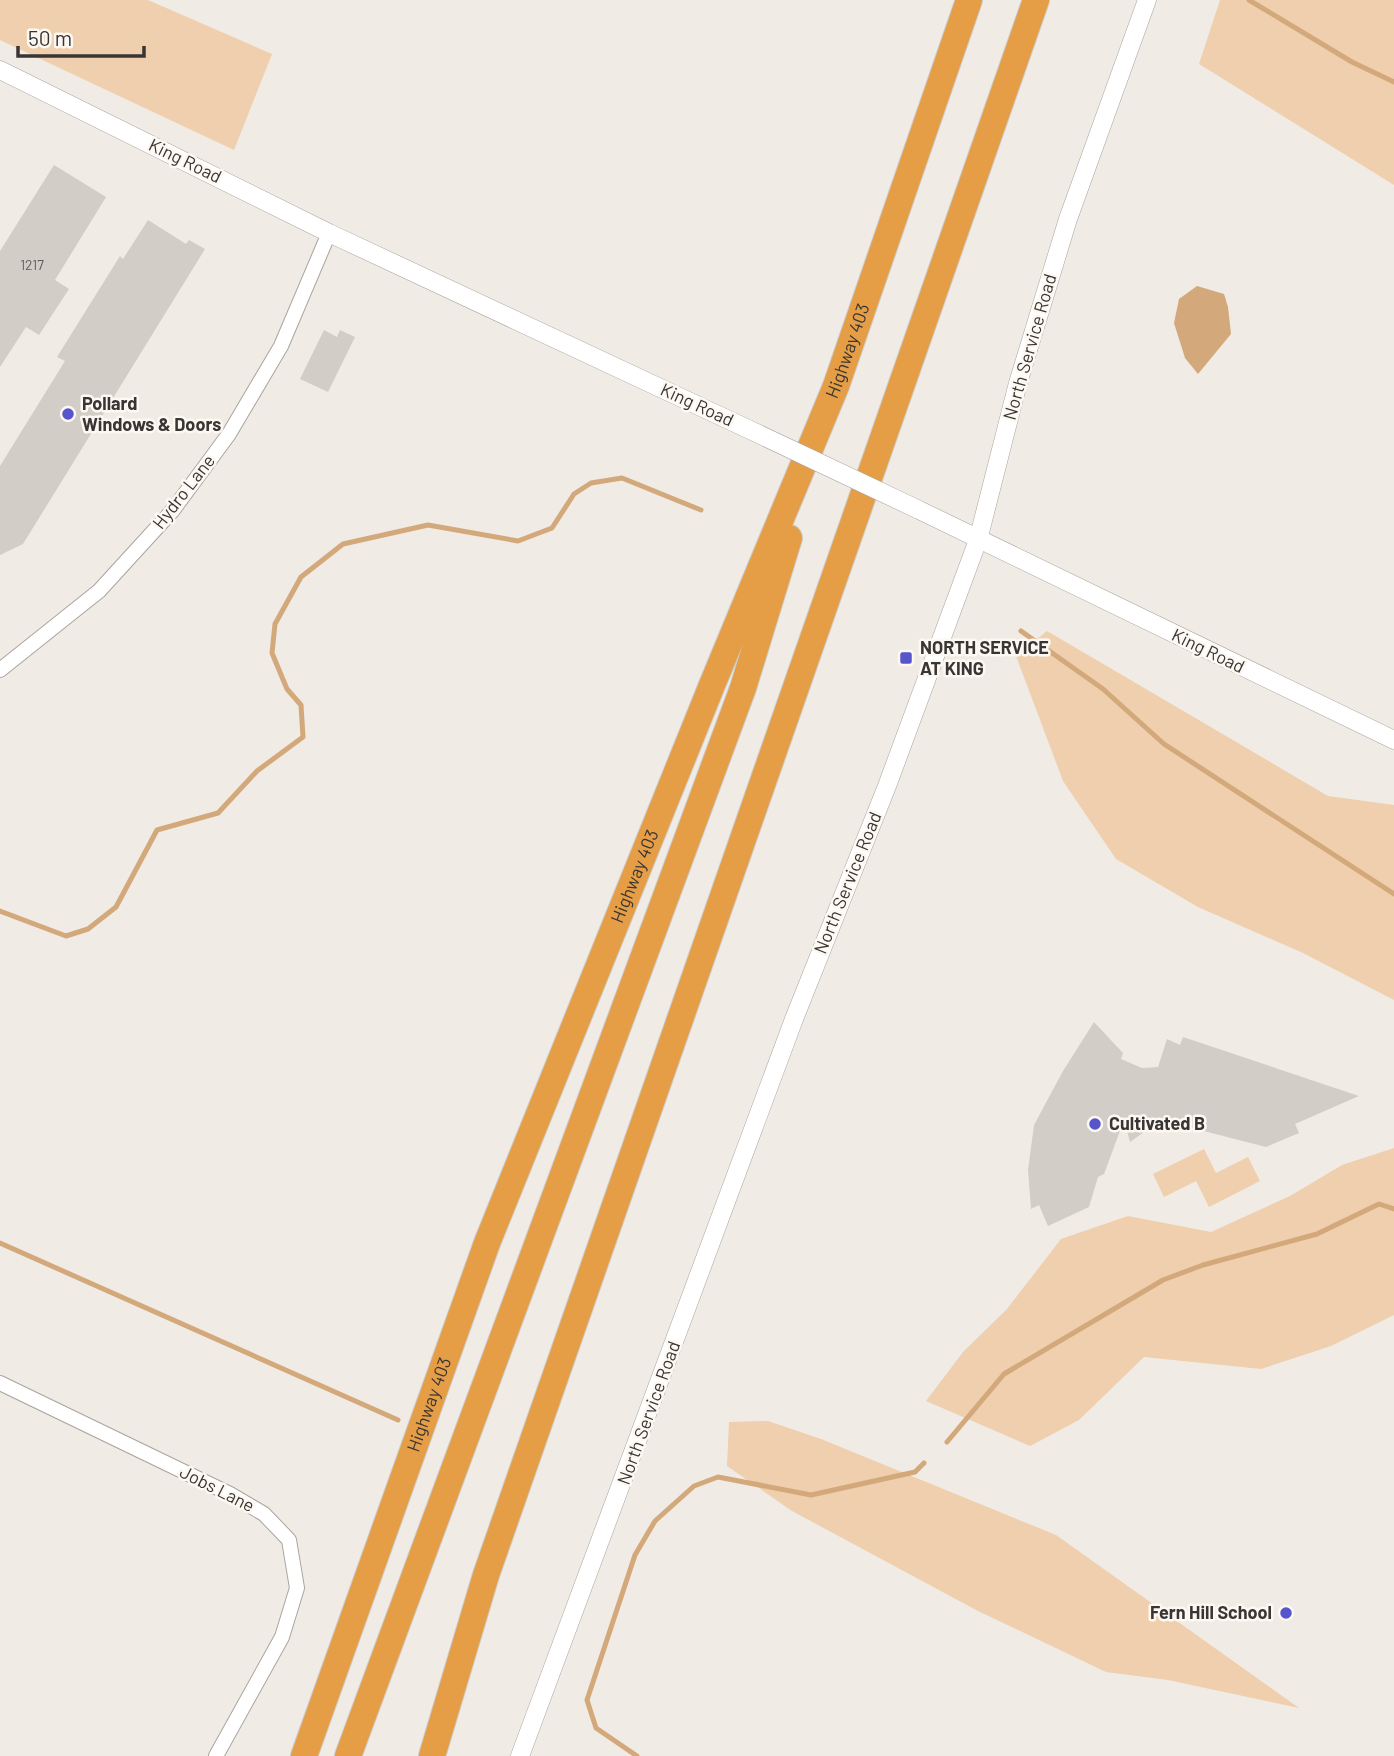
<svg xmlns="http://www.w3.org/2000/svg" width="1394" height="1756" viewBox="0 0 1394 1756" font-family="Barlow,sans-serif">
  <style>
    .green { fill: #efcfad }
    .water { fill: #d3a87a }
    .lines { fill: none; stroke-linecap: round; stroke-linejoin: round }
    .stream { stroke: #d3a87a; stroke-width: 5 }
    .building { fill: #d2cdc7 }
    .minor-casing { stroke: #aaa49f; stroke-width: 16 }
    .tertiary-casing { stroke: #aaa49f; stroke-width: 19 }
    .motorway-casing { stroke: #cbcbca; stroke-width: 28 }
    .minor { stroke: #fff; stroke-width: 14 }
    .tertiary { stroke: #fff; stroke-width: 18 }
    .motorway { stroke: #e59e46; stroke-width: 26 }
    .tertiary-bridge-casing { stroke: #aaa49f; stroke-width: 19; stroke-linecap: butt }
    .tertiary-bridge { stroke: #fff; stroke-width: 18 }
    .poi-dot { fill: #5655cc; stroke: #fef8f2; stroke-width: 2.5 }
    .labels { text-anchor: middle; stroke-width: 5; stroke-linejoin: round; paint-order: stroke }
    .number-label { font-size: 14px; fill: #5e5c59 }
    .street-label { font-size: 18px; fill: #383634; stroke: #fef8f2 }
    .poi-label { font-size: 18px; font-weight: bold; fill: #383634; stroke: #fef8f2; text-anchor: start }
  </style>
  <rect width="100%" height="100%" fill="#f0ebe5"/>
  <g class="green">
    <path d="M 0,0 L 148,0 L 272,54 L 234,150 L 0,40 Z"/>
    <path d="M 1220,0 L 1394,0 L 1394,185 L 1199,64 Z"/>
    <path d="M 1047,631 L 1328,796 L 1394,805 L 1394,1000 L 1303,953 L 1198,907 L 1116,859 L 1063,781 L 1016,656 Z"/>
    <path d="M 1394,1148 L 1394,1315 L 1331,1346 L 1261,1369 L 1144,1357 L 1079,1420 L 1030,1446 L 926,1401 L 963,1352 L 1007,1309 L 1061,1239 L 1128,1216 L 1211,1232 L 1290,1196 L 1342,1165 Z"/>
    <path d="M 1204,1149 L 1216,1173 L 1248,1157 L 1260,1181 L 1209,1207 L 1196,1181 L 1164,1197 L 1153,1174 Z"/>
    <path d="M 768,1421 L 821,1439 L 1056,1535 L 1299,1708 L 1168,1680 L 1106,1672 L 978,1611 L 792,1511 L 727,1466 L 729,1422 Z"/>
  </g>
  <path class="water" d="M 1197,286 L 1224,294 L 1228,307 L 1231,334 L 1198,374 L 1185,358 L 1174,323 L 1179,299 Z"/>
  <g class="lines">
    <g class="stream">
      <path d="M 1249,0 L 1352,62 L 1394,82"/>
      <path d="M 1021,631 L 1103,689 L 1164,744 L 1394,894"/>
      <path d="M 0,911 L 66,936 L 88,929 L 116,907 L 157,830 L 218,813 L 257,771 L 303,737 L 301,705 L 287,689 L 272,653 L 275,624 L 301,577 L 343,544 L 428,525 L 518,541 L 552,528 L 574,494 L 591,483 L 622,478 L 701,510"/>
      <path d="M 0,1243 L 398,1420"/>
      <path d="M 947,1442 L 1004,1374 L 1163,1280 L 1203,1265 L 1317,1234 L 1379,1204 L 1394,1209"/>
      <path d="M 637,1756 L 596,1728 L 587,1700 L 635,1555 L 655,1521 L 694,1486 L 718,1477 L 811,1495 L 915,1472 L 924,1463"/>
    </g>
  </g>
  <g class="building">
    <path d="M 54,165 L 106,197 L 55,280 L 69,289 L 39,335 L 26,327 L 0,367 L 0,251 Z"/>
    <path d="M 148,220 L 186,244 L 189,240 L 205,249 L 23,544 L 0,555 L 0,466 L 65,361 L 57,357 L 120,256 L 123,259 Z"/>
    <path d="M 324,330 L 337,337 L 340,330 L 355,337 L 328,392 L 300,379 Z"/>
    <path d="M 1094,1022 L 1123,1053 L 1121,1059 L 1142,1068 L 1158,1067 L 1167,1039 L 1180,1045 L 1183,1037 L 1359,1096 L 1295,1124 L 1299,1133 L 1266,1147 L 1161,1120 L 1130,1142 L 1124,1120 L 1104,1174 L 1098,1177 L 1089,1207 L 1048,1226 L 1039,1205 L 1031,1209 L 1028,1170 L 1034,1125 L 1063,1071 Z"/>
  </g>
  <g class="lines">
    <g class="minor-casing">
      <g id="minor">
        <path d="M 0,670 L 99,591 L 173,510 L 229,434 L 281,346 L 329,233"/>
        <path d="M 0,1383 L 230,1494 L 264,1514 L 289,1540 L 297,1588 L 282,1637 L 216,1756"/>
      </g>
    </g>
    <g class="tertiary-casing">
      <g id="tertiary">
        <path d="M 0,70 L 329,233 L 748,429"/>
        <path d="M 917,509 L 1394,740"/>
        <path d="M 520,1756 L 794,1019 L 887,786 L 978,540 L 1018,383 L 1068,219 L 1147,0"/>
      </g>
    </g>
    <g class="motorway-casing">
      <g id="motorway">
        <path id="s1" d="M 304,1756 L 487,1243 L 712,685 L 836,386 L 969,0"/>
        <path d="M 348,1756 L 743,688 L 789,538"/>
        <path d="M 432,1756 L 486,1575 L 1036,0"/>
      </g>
    </g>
    <use href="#minor" class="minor"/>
    <use href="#tertiary" class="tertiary"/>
    <use href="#motorway" class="motorway"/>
    <g class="tertiary-bridge-casing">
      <path id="tertiary-bridge" d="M 748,429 L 917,509"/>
    </g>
    <use href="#tertiary-bridge" class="tertiary-bridge"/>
  </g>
  <g class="poi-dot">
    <circle cx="68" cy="414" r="7"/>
    <rect x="899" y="651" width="14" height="14" rx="3.5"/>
    <circle cx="1095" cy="1124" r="7"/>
    <circle cx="1286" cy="1613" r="7"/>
  </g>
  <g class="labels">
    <g class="number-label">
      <text x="32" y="270">1217</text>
    </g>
    <g class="street-label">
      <text transform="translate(185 161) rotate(26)" y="6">King Road</text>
      <text transform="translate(1030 347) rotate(-74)" y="6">North Service Road</text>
      <text dy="6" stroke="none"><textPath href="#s1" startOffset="1507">Highway 403</textPath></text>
      <text transform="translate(697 405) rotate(25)" y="6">King Road</text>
      <text transform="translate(184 492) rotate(-52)" y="6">Hydro Lane</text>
      <text transform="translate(1208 651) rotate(26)" y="6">King Road</text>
      <text dy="6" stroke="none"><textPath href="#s1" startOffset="940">Highway 403</textPath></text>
      <text transform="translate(848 883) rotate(-68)" y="6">North Service Road</text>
      <text dy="6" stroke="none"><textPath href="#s1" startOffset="373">Highway 403</textPath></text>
      <text transform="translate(649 1413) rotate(-70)" y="6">North Service Road</text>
      <text transform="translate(217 1489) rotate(27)" y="6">Jobs Lane</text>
    </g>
    <g class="poi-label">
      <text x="82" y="410">Pollard<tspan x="82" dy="21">Windows &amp; Doors</tspan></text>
      <text x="920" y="654">NORTH SERVICE<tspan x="920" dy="21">AT KING</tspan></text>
      <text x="1109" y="1130">Cultivated B</text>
      <text x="1272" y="1619" text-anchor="end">Fern Hill School</text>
    </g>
  </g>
  <path d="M18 46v10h126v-10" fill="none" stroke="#383634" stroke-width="3.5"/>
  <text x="28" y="46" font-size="21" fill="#383634" stroke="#fef8f2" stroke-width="5" paint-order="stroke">50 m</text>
</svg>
